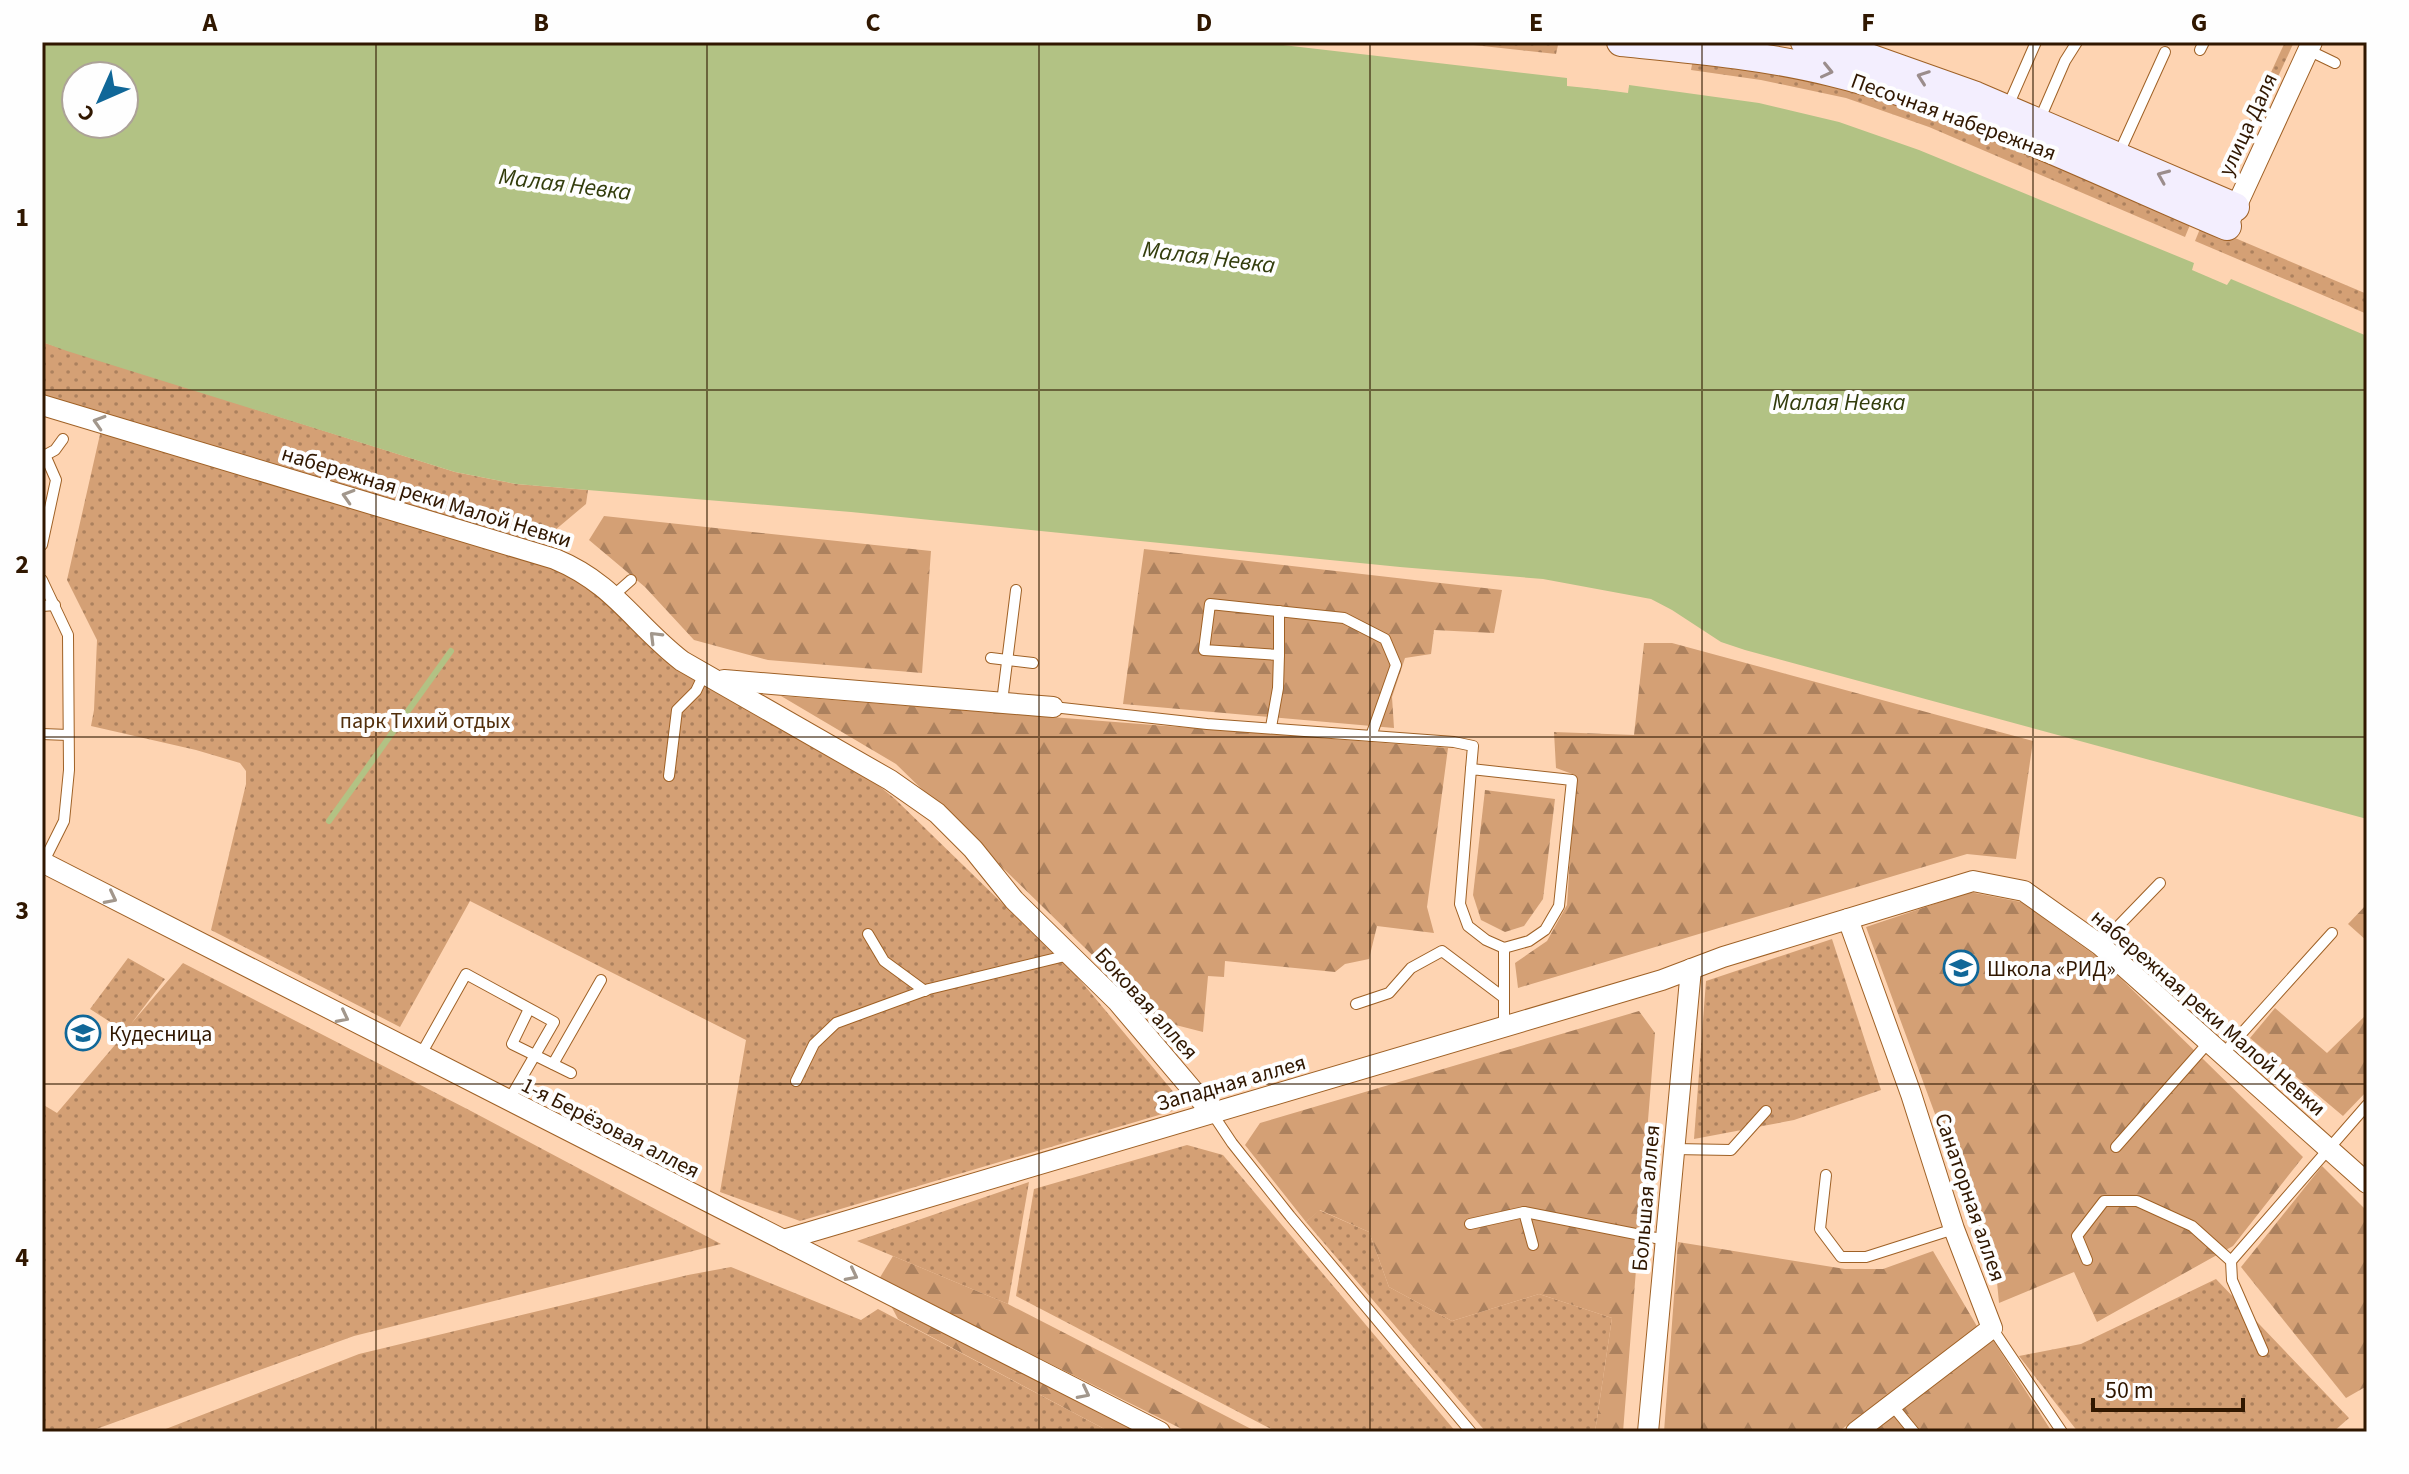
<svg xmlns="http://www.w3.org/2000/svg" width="2409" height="1474" viewBox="0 0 2409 1474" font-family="'Source Sans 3',sans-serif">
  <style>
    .grass { fill: url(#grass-dots) }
    .forest { fill: url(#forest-firs) }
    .water { fill: #b2c284; fill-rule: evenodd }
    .pier { fill: #fed4b2 }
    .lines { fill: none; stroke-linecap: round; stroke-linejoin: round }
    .stream { stroke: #b2c284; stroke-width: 6 }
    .lane-casing { stroke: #9f6126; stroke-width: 12 }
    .street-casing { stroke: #9f6126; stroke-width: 22 }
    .secondary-casing { stroke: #9f6126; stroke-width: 30 }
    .lane { stroke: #fff; stroke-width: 10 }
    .street { stroke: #fff; stroke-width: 20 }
    .secondary { stroke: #f3eefe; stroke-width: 28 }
    .oneway { stroke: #9b8d8c }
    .oneway2 { stroke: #a2978c }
    .grid { fill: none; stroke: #301700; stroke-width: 2; stroke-opacity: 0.55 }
    .labels { text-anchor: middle; stroke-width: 8; stroke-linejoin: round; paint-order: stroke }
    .street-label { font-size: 22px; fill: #301700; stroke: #fefefe }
    .park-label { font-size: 22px; fill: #512e0b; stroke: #fefefe }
    .poi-label { font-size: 22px; fill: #301700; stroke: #fefefe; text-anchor: start }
    .water-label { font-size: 24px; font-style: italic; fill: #333d0d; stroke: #fefefe }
    .neatline { fill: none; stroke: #301700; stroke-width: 3 }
    .grid-label { font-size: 26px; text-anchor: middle; font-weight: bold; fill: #301700 }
  </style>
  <defs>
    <pattern id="grass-dots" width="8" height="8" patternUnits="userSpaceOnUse" patternTransform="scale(2)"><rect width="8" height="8" fill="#d4a075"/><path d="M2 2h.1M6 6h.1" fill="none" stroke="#ac815e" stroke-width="1.8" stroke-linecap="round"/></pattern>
    <pattern id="forest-firs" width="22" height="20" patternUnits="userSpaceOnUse" patternTransform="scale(2)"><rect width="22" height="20" fill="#d4a075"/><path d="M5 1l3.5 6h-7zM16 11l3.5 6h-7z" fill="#ac815e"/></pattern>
  </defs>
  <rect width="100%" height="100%" fill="#fed4b2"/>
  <g class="grass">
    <path d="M 1446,42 L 1530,42 L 1558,45 L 1556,54 Z"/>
    <path d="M 2285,42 L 2294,42 L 2232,177 L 2224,174 Z"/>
    <path d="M 1693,59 L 1844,80 L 2192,220 L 2185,237 L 1929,127 L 1846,98 L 1761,80 L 1691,70 Z"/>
    <path d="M 2202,224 L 2367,294 L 2367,314 L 2195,241 Z"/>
    <path d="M 42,342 L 455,472 L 516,484 L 588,490 L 586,504 L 548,536 L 543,547 L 42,395 Z"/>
    <path d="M 101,430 L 559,568 L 596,588 L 631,621 L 861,771 L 895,799 L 1075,974 L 1186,1107 L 800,1221 L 720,1192 L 746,1040 L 470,901 L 400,1027 L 211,930 L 246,784 L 246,771 L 240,763 L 196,750 L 91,726 L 94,710 L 97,640 L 67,580 Z"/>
    <path d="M 1832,939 L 1881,1090 L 1794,1120 L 1694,1139 L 1706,981 Z"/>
    <path d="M 128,958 L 165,979 L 131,1024 L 183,963 L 471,1111 L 721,1244 L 354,1336 L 88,1432 L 42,1432 L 42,1104 L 57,1113 L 126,1032 L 90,1009 Z"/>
    <path d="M 1187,1145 L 1223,1155 L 1456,1432 L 1277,1432 L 1016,1296 L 1034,1189 Z"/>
    <path d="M 1029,1182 L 1008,1304 L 857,1241 Z"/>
    <path d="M 1319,1210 L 1369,1232 L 1389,1287 L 1452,1321 L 1539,1294 L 1612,1318 L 1595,1432 L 1486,1432 L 1306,1222 Z"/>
    <path d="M 731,1267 L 861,1320 L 878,1309 L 1110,1432 L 158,1432 L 359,1354 L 688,1275 Z"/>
    <path d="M 2216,1279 L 2349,1418 L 2333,1432 L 2078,1432 L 2019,1356 L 2081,1344 Z"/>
  </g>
  <g class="forest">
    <path d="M 604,516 L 931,551 L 922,673 L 768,660 L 694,640 L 645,587 L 589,540 Z"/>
    <path d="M 1144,549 L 1502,590 L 1494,633 L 1434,630 L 1431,654 L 1405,658 L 1392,697 L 1394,728 L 1123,704 Z"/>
    <path d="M 1644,643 L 1672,643 L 2033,741 L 2016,859 L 1967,854 L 1518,988 L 1515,963 L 1547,941 L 1567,905 L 1575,775 L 1556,768 L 1554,732 L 1634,735 Z"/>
    <path d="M 781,696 L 1448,748 L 1427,907 L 1434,933 L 1377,926 L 1369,959 L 1345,964 L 1335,972 L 1225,961 L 1224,977 L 1208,976 L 1203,1032 L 1160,1021 L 896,764 Z"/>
    <path d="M 1485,790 L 1555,799 L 1543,899 L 1524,926 L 1505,932 L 1481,920 L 1473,895 Z"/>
    <path d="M 1970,892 L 2021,902 L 2103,961 L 2303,1157 L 2233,1246 L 2097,1322 L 2074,1272 L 1999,1303 L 1997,1282 L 1866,927 Z"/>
    <path d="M 2367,904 L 2367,941 L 2348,924 Z"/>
    <path d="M 2275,1008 L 2327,1053 L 2367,1014 L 2367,1091 L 2343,1116 L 2250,1038 Z"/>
    <path d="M 1639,1011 L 1655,1033 L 1623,1432 L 1595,1432 L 1612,1318 L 1539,1294 L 1452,1321 L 1389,1287 L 1369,1232 L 1320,1210 L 1306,1222 L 1245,1145 L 1260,1123 Z"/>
    <path d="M 2322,1166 L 2367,1211 L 2367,1386 L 2346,1398 L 2241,1267 Z"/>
    <path d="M 1678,1242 L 1845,1269 L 1883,1269 L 1933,1251 L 1978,1328 L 1838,1432 L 1664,1432 Z"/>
    <path d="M 893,1256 L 1008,1304 L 1257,1432 L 1188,1432 L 879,1279 Z"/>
    <path d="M 889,1302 L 1142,1432 L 1110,1432 L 898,1319 Z"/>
    <path d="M 1993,1340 L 2052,1432 L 1872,1432 Z"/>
  </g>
  <path class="water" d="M 42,42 L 1256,42 L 1567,78 L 1567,86 L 1627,92 L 1629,85 L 1759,103 L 1839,122 L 1919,150 L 2194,263 L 2192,270 L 2227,285 L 2231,279 L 2367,336 L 2367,819 L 1745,650 L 1721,642 L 1672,610 L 1651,599 L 1543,579 L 1400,567 L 851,512 L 516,484 L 455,472 L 67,351 L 42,342 ZM 76,76 L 124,76 L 124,124 L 76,124 Z"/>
  <path class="pier" d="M 1567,78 L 1571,78 L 1571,82 L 1625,88 L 1625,85 L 1629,85 L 1628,93 L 1567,85 Z"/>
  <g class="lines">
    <path class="stream" d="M 329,821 L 451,651"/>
    <g class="lane-casing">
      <g id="lane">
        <path d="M 2200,50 L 2204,42"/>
        <path d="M 2308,50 L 2335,63"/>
        <path d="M 2008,106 L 2036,42"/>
        <path d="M 2039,121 L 2065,61 L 2077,42"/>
        <path d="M 2120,151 L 2165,52"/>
        <path d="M 42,457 L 55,450 L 63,439"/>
        <path d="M 42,545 L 56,480 L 45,455"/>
        <path d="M 42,580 L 68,635 L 69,770 L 64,821 L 43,863"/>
        <path d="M 614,595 L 631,580"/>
        <path d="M 42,606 L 55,605"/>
        <path d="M 1279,655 L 1279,611"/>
        <path d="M 991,658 L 1033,663"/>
        <path d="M 1002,702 L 1016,590"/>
        <path d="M 1053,707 L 1207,724 L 1454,742 L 1473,746 L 1471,769"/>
        <path d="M 1271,727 L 1278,688 L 1279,655 L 1204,650 L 1210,604 L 1344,618 L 1385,639 L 1396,665 L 1371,736"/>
        <path d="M 42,734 L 68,735"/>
        <path d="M 669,776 L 677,710 L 696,691 L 705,672"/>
        <path d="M 868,934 L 884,961 L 925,991"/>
        <path d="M 2100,945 L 2160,883"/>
        <path d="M 1504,948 L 1529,941 L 1545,930 L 1559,906 L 1572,780 L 1471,769 L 1460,904 L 1468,926 L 1486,940 L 1504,948 L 1504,1027"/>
        <path d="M 1356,1004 L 1389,993 L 1411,968 L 1442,951 L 1503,997"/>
        <path d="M 529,1009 L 512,1044 L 571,1073"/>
        <path d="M 2223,1054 L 2332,933"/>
        <path d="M 420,1056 L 466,974 L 554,1022 L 509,1100"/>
        <path d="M 553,1064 L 601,980"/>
        <path d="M 796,1081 L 814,1044 L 836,1023 L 929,989 L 1069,955"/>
        <path d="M 1212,1113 L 1232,1143 L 1290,1216 L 1471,1432"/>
        <path d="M 2116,1147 L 2208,1043"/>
        <path d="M 1674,1149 L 1731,1150 L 1766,1111"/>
        <path d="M 1826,1175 L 1820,1229 L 1841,1257 L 1866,1257 L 1954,1229"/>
        <path d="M 1524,1212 L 1533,1245"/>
        <path d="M 1470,1224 L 1524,1212 L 1666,1240"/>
        <path d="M 2087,1260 L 2077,1236 L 2104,1201 L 2137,1201 L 2192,1226 L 2231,1261 L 2232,1280 L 2263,1351"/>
        <path d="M 2231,1261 L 2367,1105"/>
        <path d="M 1992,1328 L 2062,1432"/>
        <path d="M 1892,1405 L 1914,1432"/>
      </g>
    </g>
    <g class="street-casing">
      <g id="street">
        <path d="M 2230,220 L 2312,42"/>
        <path d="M 42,405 L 555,559 C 615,584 634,624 682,661 L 890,780 L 937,813 L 973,849 L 1014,900 L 1117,1001 L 1212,1113"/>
        <path d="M 724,680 L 1053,707"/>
        <path d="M 42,862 L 1160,1432"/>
        <path d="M 1848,919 L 1911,1094 L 1954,1229 L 1992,1328 L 1856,1432"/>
        <path d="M 783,1240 L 1662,980 L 1723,957 L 1973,881 L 2024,891 L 2100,945 L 2367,1183"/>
        <path d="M 1648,1432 L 1691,969"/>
      </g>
    </g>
    <g class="secondary-casing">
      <g id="secondary">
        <path d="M 1621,42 C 1691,49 1763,55 1831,72 C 1967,105 2098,172 2227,226"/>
        <path d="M 1805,42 L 1866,57 L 1976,96 L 2235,207"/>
      </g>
    </g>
    <use href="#lane" class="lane"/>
    <use href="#street" class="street"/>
    <use href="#secondary" class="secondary"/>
  </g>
  <defs><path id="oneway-chevron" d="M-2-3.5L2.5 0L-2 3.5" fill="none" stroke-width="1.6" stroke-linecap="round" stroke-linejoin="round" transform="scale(2)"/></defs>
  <g class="oneway">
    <use href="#oneway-chevron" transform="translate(1827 71) rotate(13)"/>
    <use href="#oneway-chevron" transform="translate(1923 77) rotate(-160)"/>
    <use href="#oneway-chevron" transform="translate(2163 176) rotate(-157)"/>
  </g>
  <g class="oneway2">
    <use href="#oneway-chevron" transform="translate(99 422) rotate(-163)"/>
    <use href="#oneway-chevron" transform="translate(348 496) rotate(-163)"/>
    <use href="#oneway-chevron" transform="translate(655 637) rotate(-135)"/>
    <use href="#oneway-chevron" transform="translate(111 898) rotate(27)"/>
    <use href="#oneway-chevron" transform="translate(343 1017) rotate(27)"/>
    <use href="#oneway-chevron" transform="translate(852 1275) rotate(27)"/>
    <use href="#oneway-chevron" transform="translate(1084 1393) rotate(27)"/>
  </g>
  <path class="grid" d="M 376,42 L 376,1432M 707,42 L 707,1432M 1039,42 L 1039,1432M 1370,42 L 1370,1432M 1702,42 L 1702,1432M 2033,42 L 2033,1432M 42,390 L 2367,390M 42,737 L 2367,737M 42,1084 L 2367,1084"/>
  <defs>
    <g id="school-ring" transform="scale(1.8)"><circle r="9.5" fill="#fefefe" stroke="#106798" stroke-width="1.5"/><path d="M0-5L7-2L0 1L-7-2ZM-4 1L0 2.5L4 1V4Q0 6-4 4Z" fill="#106798"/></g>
  </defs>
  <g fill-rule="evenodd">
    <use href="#school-ring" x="1961" y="968"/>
    <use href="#school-ring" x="83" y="1033"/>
  </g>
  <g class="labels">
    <g class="street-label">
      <text transform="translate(1954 116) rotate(20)" y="8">Песочная набережная</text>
      <text transform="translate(2247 124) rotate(-65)" y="8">улица Даля</text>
      <text transform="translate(427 496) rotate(17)" y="8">набережная реки Малой Невки</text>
      <text transform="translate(1147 1003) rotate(48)" y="8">Боковая аллея</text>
      <text transform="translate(2209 1012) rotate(41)" y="8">набережная реки Малой Невки</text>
      <text transform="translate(1231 1082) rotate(-16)" y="8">Западная аллея</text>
      <text transform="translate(611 1127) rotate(27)" y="8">1-я Берёзовая аллея</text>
      <text transform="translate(1971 1197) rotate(71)" y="8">Санаторная аллея</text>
      <text transform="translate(1645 1198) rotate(-85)" y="8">Большая аллея</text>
    </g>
    <g class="park-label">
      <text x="425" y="728">парк Тихий отдых</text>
    </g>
    <g class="poi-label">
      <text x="1987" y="976">Школа «РИД»</text>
      <text x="109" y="1041">Кудесница</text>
    </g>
    <g class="water-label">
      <text transform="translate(565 184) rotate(7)" y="8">Малая Невка</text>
      <text transform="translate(1209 257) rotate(7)" y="8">Малая Невка</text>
      <text x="1839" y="410">Малая Невка</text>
    </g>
  </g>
  <rect width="2409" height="1474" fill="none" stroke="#fefefe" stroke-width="88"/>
  <g transform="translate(100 100) rotate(225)"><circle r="38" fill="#fefefe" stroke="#aca298" stroke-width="2"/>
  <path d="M0-6L14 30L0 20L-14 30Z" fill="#106798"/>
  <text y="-12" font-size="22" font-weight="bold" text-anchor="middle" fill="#301700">С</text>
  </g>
  <path d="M2093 1398v12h150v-12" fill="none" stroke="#301700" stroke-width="4"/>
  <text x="2105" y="1398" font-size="24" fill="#301700" stroke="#fefefe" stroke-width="6" paint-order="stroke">50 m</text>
  <rect x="44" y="44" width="2321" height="1386" class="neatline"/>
  <g class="grid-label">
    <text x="210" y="31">A</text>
    <text x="541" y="31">B</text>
    <text x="873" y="31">C</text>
    <text x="1204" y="31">D</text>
    <text x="1536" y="31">E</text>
    <text x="1868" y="31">F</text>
    <text x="2199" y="31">G</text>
    <text x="22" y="226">1</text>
    <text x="22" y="573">2</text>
    <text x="22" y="919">3</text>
    <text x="22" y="1266">4</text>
  </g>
</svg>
